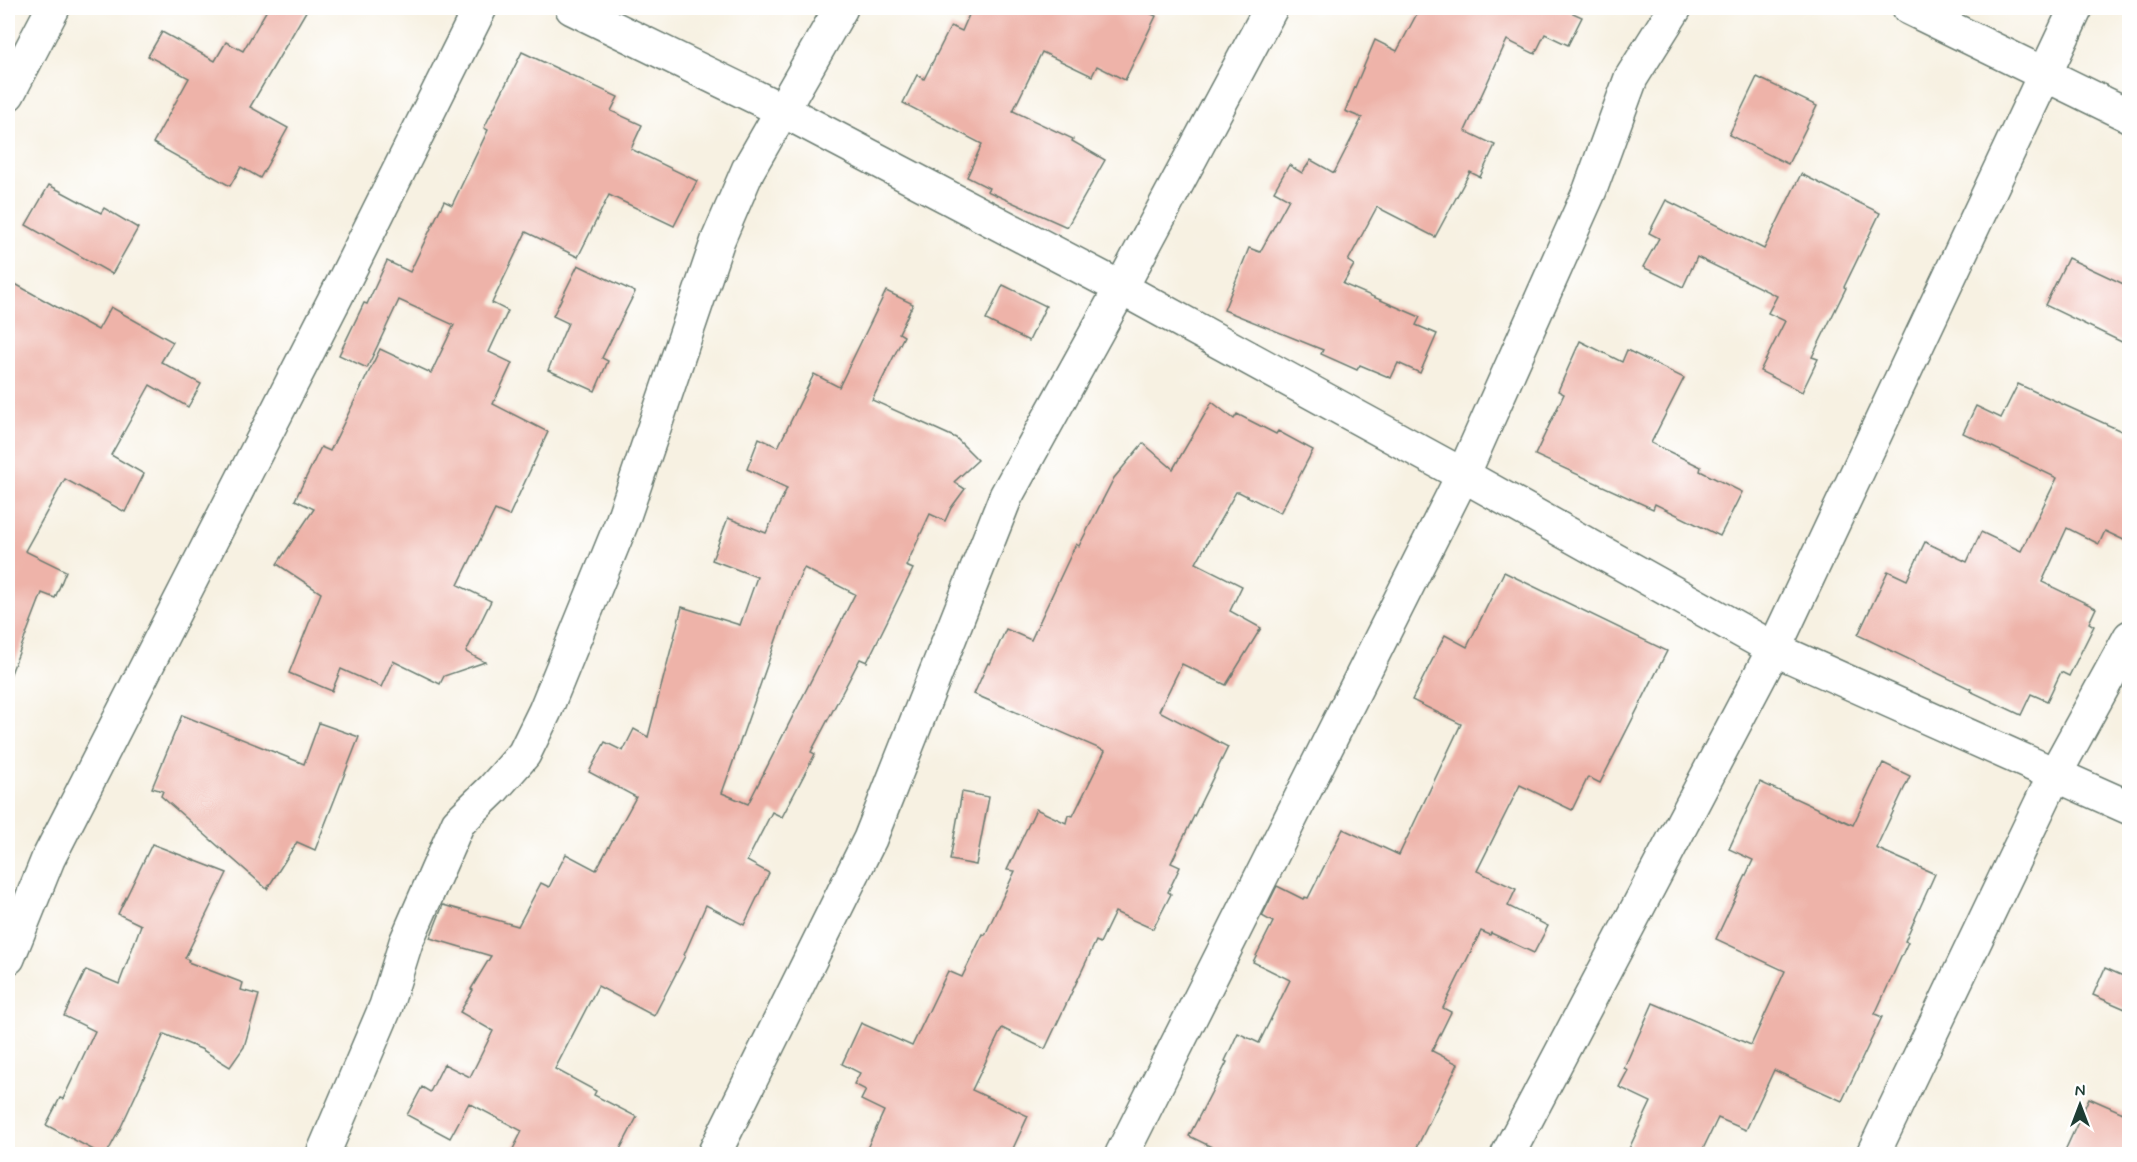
<svg xmlns="http://www.w3.org/2000/svg" width="2137" height="1162" viewBox="0 0 2137 1162" font-family="Mynerve,sans-serif">
  <style>
    .building { fill: #eeb3a9; fill-rule: evenodd }
    .lines { fill: none; stroke-linecap: round; stroke-linejoin: round }
    .minor-casing { stroke: #6b7c71; stroke-width: 36 }
    .minor { stroke: #fff; stroke-width: 33 }
  </style>
  <rect width="100%" height="100%" fill="#fff"/>
  <filter id="ink" filterUnits="userSpaceOnUse"><feTurbulence type="fractalNoise" baseFrequency=".0167" numOctaves="2"/><feDisplacementMap in="SourceGraphic" scale="12" xChannelSelector="R" yChannelSelector="G"/><feConvolveMatrix kernelMatrix="1 2 1 2 8 2 1 2 1" color-interpolation-filters="sRGB"/></filter>
  <filter id="wash" filterUnits="userSpaceOnUse"><feTurbulence type="fractalNoise" baseFrequency=".008" numOctaves="4" result="noise"/><feDisplacementMap in="SourceGraphic" scale="24" xChannelSelector="R" yChannelSelector="G"/><feGaussianBlur stdDeviation="1.35" result="paint"/><feColorMatrix in="noise" values="0 0 0 0 0 0 0 0 0 0 0 0 0 0 0 0 0 1.4 0 .05"/><feComposite in="paint" operator="in"/></filter>
  <g filter="url(#wash)">
    <rect width="100%" height="100%" fill="#f7f1e2"/>
    <g id="blocks">
      <g class="building">
        <path d="M 268,8 L 308,8 L 250,107 L 288,128 L 260,178 L 241,167 L 230,186 L 153,143 L 189,78 L 148,56 L 162,32 L 215,61 L 226,42 L 243,51 Z"/>
        <path d="M 972,8 L 1139,8 L 1156,16 L 1125,80 L 1097,66 L 1092,76 L 1042,52 L 1013,111 L 1073,139 L 1072,141 L 1105,160 L 1067,227 L 987,191 L 989,188 L 967,177 L 982,144 L 903,103 L 917,75 L 924,79 L 951,26 L 962,31 Z"/>
        <path d="M 1420,8 L 1562,8 L 1582,17 L 1568,45 L 1545,34 L 1535,54 L 1507,40 L 1465,131 L 1495,145 L 1480,177 L 1470,172 L 1435,237 L 1377,207 L 1348,261 L 1354,265 L 1343,284 L 1420,317 L 1416,325 L 1437,334 L 1420,373 L 1398,363 L 1391,378 L 1360,365 L 1357,370 L 1321,354 L 1323,350 L 1224,310 L 1249,248 L 1260,252 L 1289,199 L 1274,191 L 1289,165 L 1302,173 L 1311,160 L 1334,173 L 1362,118 L 1345,111 L 1375,40 L 1397,51 Z"/>
        <path d="M 522,52 L 618,97 L 611,111 L 642,125 L 631,149 L 697,181 L 674,226 L 609,195 L 578,257 L 526,232 L 492,303 L 508,311 L 489,352 L 512,363 L 493,404 L 548,432 L 509,516 L 495,510 L 458,585 L 491,601 L 466,652 L 485,662 L 444,676 L 440,684 L 393,661 L 381,687 L 341,669 L 332,691 L 289,673 L 321,593 L 277,564 L 314,509 L 295,500 L 321,447 L 330,451 L 380,349 L 431,373 L 454,325 L 399,300 L 367,368 L 339,355 L 364,303 L 367,304 L 387,261 L 410,272 L 444,201 L 452,205 L 488,130 L 484,128 Z"/>
        <path d="M 1757,77 L 1817,106 L 1788,164 L 1729,135 Z"/>
        <path d="M 1801,174 L 1880,213 L 1844,287 L 1846,288 L 1812,357 L 1818,359 L 1802,392 L 1760,371 L 1785,321 L 1768,313 L 1777,296 L 1697,257 L 1683,287 L 1643,267 L 1659,238 L 1649,233 L 1666,200 L 1764,249 Z"/>
        <path d="M 49,185 L 101,213 L 104,208 L 138,228 L 112,274 L 26,225 Z"/>
        <path d="M 2068,258 L 2130,287 L 2130,346 L 2045,305 Z"/>
        <path d="M 578,265 L 635,292 L 602,358 L 608,361 L 595,391 L 548,370 L 568,323 L 553,316 Z"/>
        <path d="M 8,280 L 98,330 L 111,307 L 173,342 L 161,362 L 201,384 L 188,407 L 150,385 L 111,455 L 144,474 L 125,512 L 65,479 L 25,551 L 66,571 L 55,598 L 42,593 L 10,676 L 8,675 Z"/>
        <path d="M 1003,285 L 1046,306 L 1029,341 L 986,320 Z"/>
        <path d="M 886,291 L 913,304 L 899,333 L 904,336 L 872,400 L 956,438 L 978,460 L 954,482 L 965,489 L 951,508 L 945,521 L 930,514 L 906,566 L 913,569 L 867,662 L 860,659 L 811,752 L 815,754 L 782,817 L 772,812 L 747,861 L 769,873 L 744,925 L 706,905 L 684,955 L 685,956 L 654,1016 L 598,986 L 555,1069 L 596,1091 L 594,1095 L 637,1117 L 617,1155 L 510,1155 L 522,1131 L 469,1103 L 450,1138 L 407,1115 L 422,1087 L 430,1092 L 444,1064 L 470,1077 L 493,1031 L 460,1012 L 473,990 L 471,989 L 491,956 L 430,938 L 443,905 L 518,926 L 541,883 L 549,887 L 566,854 L 596,870 L 636,797 L 589,772 L 605,742 L 623,751 L 634,729 L 648,737 L 682,607 L 740,625 L 757,577 L 712,560 L 728,518 L 766,533 L 787,488 L 747,469 L 759,438 L 778,447 L 814,374 L 839,387 ZM 804,568 L 855,594 L 748,804 L 722,793 L 793,592 Z"/>
        <path d="M 1580,341 L 1622,362 L 1627,350 L 1684,378 L 1651,443 L 1701,467 L 1700,471 L 1742,492 L 1720,536 L 1655,504 L 1653,509 L 1535,455 L 1564,394 L 1558,391 Z"/>
        <path d="M 2018,384 L 2130,435 L 2130,543 L 2105,531 L 2099,544 L 2067,528 L 2042,582 L 2096,608 L 2089,623 L 2094,626 L 2069,676 L 2061,672 L 2047,701 L 2031,694 L 2021,715 L 1970,691 L 1971,689 L 1858,635 L 1888,571 L 1907,580 L 1925,542 L 1967,562 L 1981,532 L 2021,551 L 2057,478 L 1963,433 L 1976,406 L 2001,418 Z"/>
        <path d="M 1212,402 L 1234,419 L 1237,414 L 1276,434 L 1278,431 L 1313,450 L 1280,513 L 1239,492 L 1236,492 L 1196,563 L 1242,586 L 1230,611 L 1261,628 L 1226,685 L 1182,664 L 1159,711 L 1228,747 L 1171,863 L 1180,867 L 1168,892 L 1171,894 L 1153,929 L 1115,912 L 1100,943 L 1096,941 L 1045,1049 L 1002,1028 L 972,1090 L 1028,1116 L 1010,1155 L 864,1155 L 884,1111 L 861,1100 L 866,1090 L 854,1084 L 860,1073 L 842,1064 L 861,1023 L 912,1046 L 948,971 L 962,977 L 983,934 L 985,935 L 1015,871 L 1007,870 L 1036,809 L 1066,823 L 1068,815 L 1073,816 L 1105,751 L 974,694 L 988,663 L 990,664 L 1006,629 L 1031,640 L 1076,544 L 1079,546 L 1114,478 L 1143,443 L 1173,469 Z"/>
        <path d="M 1504,572 L 1667,651 L 1600,783 L 1588,777 L 1572,810 L 1520,785 L 1477,871 L 1516,889 L 1508,906 L 1548,926 L 1534,953 L 1491,933 L 1490,935 L 1481,931 L 1443,1008 L 1451,1012 L 1432,1051 L 1458,1064 L 1413,1155 L 1228,1155 L 1189,1136 L 1227,1062 L 1225,1061 L 1238,1033 L 1259,1043 L 1290,980 L 1253,962 L 1273,922 L 1262,916 L 1277,886 L 1303,899 L 1305,897 L 1308,898 L 1343,829 L 1399,855 L 1461,724 L 1412,700 L 1445,635 L 1467,647 Z"/>
        <path d="M 182,715 L 304,764 L 319,723 L 359,737 L 315,850 L 297,842 L 267,889 L 161,796 L 163,791 L 152,788 Z"/>
        <path d="M 1883,763 L 1910,776 L 1876,848 L 1935,874 L 1905,941 L 1908,942 L 1875,1014 L 1882,1017 L 1842,1101 L 1774,1070 L 1746,1130 L 1718,1118 L 1700,1155 L 1626,1155 L 1651,1102 L 1619,1087 L 1628,1070 L 1624,1068 L 1653,1003 L 1751,1045 L 1785,971 L 1716,939 L 1753,860 L 1729,849 L 1760,782 L 1853,825 Z"/>
        <path d="M 962,792 L 989,797 L 976,865 L 950,860 Z"/>
        <path d="M 152,844 L 227,873 L 185,958 L 189,960 L 188,962 L 243,983 L 241,990 L 259,995 L 244,1047 L 230,1067 L 201,1049 L 164,1034 L 120,1129 L 106,1155 L 103,1155 L 46,1125 L 60,1098 L 63,1099 L 95,1031 L 64,1016 L 86,970 L 119,984 L 141,925 L 118,914 Z"/>
        <path d="M 2105,968 L 2130,979 L 2130,1011 L 2093,995 Z"/>
        <path d="M 2089,1098 L 2130,1116 L 2130,1155 L 2063,1155 Z"/>
      </g>
    </g>
  </g>
  <g filter="url(#ink)">
    <use href="#blocks" fill-opacity="0" stroke="#6b7c71" stroke-width="1.5"/>
    <g class="lines">
      <g class="minor-casing">
        <g id="minor">
          <path d="M 572,8 L 782,110 L 1121,288 L 1463,475 L 1774,649 L 2130,808"/>
          <path d="M 1909,8 L 2130,116"/>
          <path d="M 8,94 L 53,8"/>
          <path d="M 8,958 L 48,859 L 345,279 L 480,8"/>
          <path d="M 323,1154 L 386,1006 L 406,942 L 458,823 L 493,789 L 524,754 L 545,711 L 622,522 L 718,240 L 748,170 L 841,8"/>
          <path d="M 714,1154 L 870,839 L 1006,496 L 1121,288 L 1271,8"/>
          <path d="M 1122,1154 L 1463,475 L 1590,190 L 1631,78 L 1675,8"/>
          <path d="M 1508,1154 L 1774,649 L 2076,8"/>
          <path d="M 1873,1154 L 2055,774 L 2130,637"/>
        </g>
      </g>
      <use href="#minor" class="minor"/>
    </g>
  </g>
  <rect width="2137" height="1162" fill="none" stroke="#fff" stroke-width="30"/>
  <g transform="translate(2080 1105)" stroke="#ffffff" stroke-width="4.5" paint-order="stroke">
  <path d="M0-4.5L10 22L0 15L-10 22Z" fill="#1f3d34"/>
  <text y="-9" font-size="16" font-weight="bold" text-anchor="middle" fill="#1f3d34">N</text>
  </g>
</svg>
